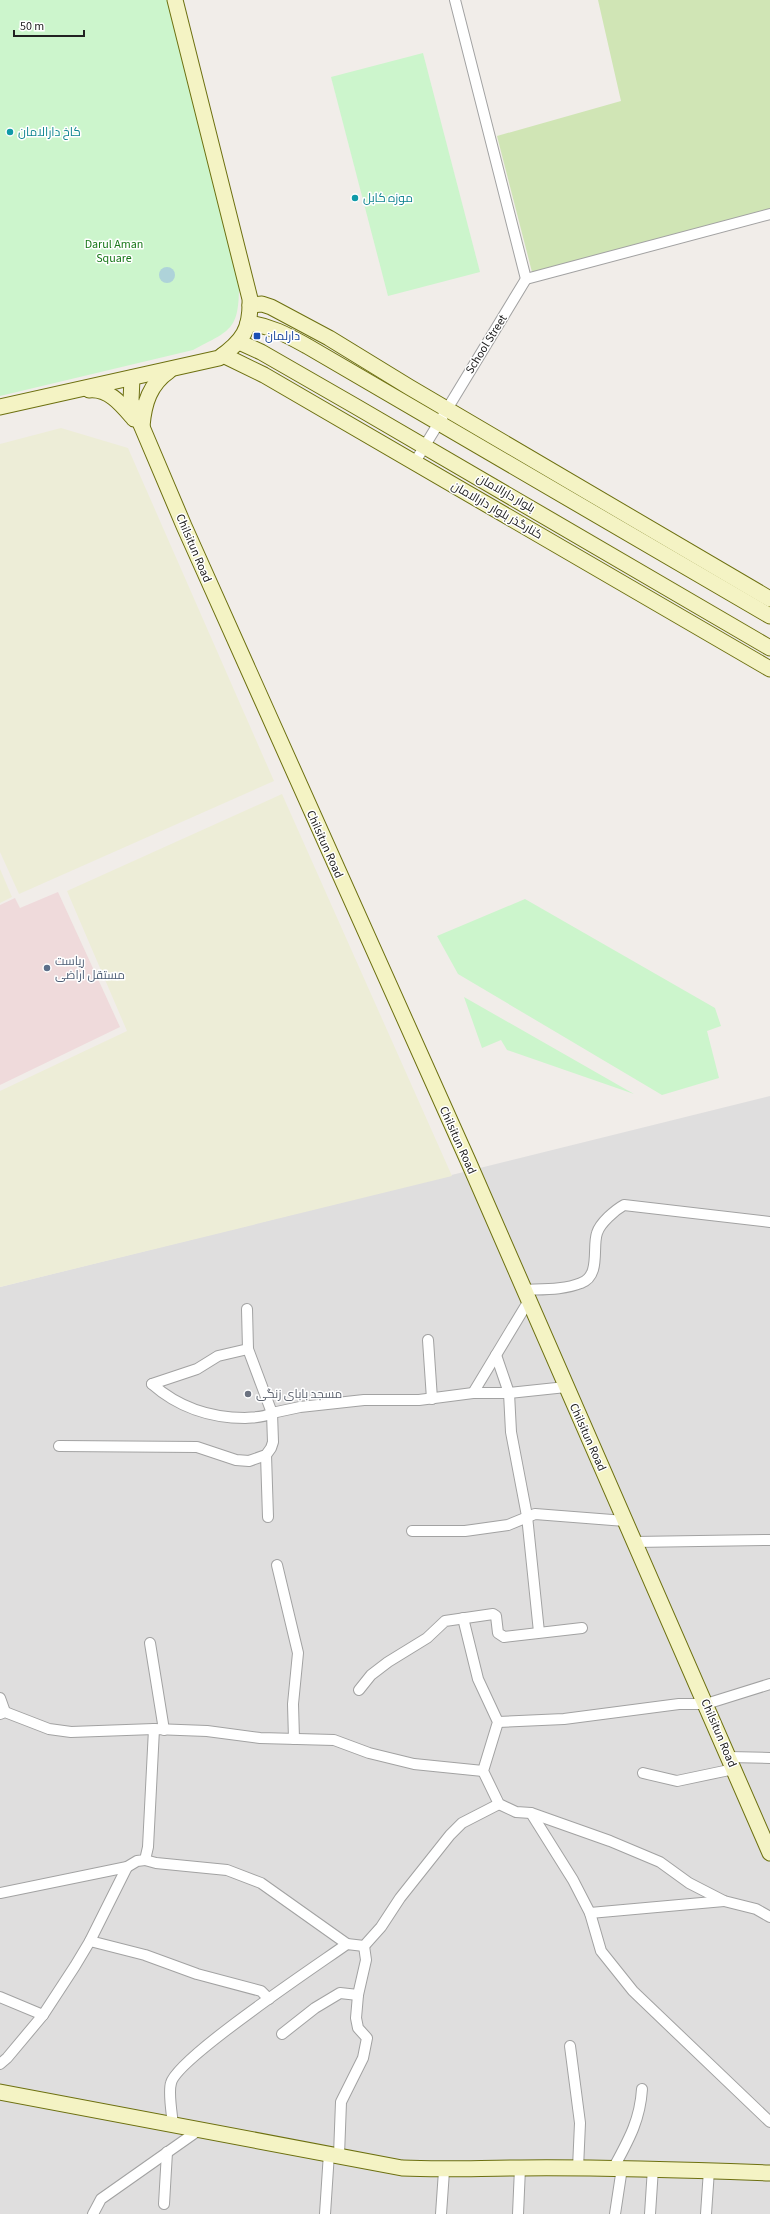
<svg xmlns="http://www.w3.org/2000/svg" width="770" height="2214" viewBox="0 0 770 2214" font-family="'Source Sans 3',Cairo,sans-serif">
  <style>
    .residential { fill: #dfdede }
    .commercial { fill: #efdadb }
    .farmland { fill: #ededd7 }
    .grass { fill: #d0e5b5 }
    .park { fill: #ccf5cc }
    .water { fill: #aed3d9 }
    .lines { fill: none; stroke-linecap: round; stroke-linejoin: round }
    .street-casing { stroke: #a2a2a2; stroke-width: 12 }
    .secondary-casing { stroke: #6d7010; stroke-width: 17 }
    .street { stroke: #fff; stroke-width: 10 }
    .secondary { stroke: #f4f3c4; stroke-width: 15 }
    .culture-dot { fill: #0f9aa8; stroke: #fff; stroke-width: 1.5 }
    .transit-dot { fill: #1a4fb4; stroke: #fff; stroke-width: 1.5 }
    .service-dot { fill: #5c6f8a; stroke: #fff; stroke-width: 1.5 }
    .worship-dot { fill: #6b7280; stroke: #fff; stroke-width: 1.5 }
    .labels { text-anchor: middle; stroke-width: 3; stroke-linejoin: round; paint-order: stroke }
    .culture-label { font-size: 12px; fill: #0d838f; stroke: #fff; text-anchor: start }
    .park-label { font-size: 12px; fill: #177718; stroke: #fff }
    .transit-label { font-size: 12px; fill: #164399; stroke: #fff; text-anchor: start }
    .street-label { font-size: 12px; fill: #212121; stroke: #fff }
    .service-label { font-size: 12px; fill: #4e5e75; stroke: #fff; text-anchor: start }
    .worship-label { font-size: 12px; fill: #5b616d; stroke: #fff; text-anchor: start }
  </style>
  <rect width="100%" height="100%" fill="#f1ede9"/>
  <path class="residential" d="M 770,1096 L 770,2214 L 0,2214 L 0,1287 Z"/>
  <path class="commercial" d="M 58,892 L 120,1027 L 0,1085 L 0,905 L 15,898 L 20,908 Z"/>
  <g class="farmland">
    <path d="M 61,428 L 128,448 L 274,781 L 19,894 L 0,852 L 0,444 Z"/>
    <path d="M 282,794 L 452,1176 L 0,1287 L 0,1091 L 127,1031 L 67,891 Z"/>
    <path d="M 0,869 L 12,897 L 0,903 Z"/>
  </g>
  <path class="grass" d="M 598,0 L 770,0 L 770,215 L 532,272 L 497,136 L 621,101 Z"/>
  <g class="park">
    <path d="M 0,0 L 170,0 L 185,52 L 239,285 C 239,330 231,330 193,350 L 0,396 Z"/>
    <path d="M 423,53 L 480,272 L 388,296 L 331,77 Z"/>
    <path d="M 525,899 L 715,1008 L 721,1026 L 707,1031 L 719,1078 L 662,1095 L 458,974 L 437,936 Z"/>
    <path d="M 464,997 L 634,1094 L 507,1050 L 501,1040 L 482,1048 Z"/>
  </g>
  <circle class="water" cx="167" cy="275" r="8"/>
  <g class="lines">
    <g class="street-casing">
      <g id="street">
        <path d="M 455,0 L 526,279"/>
        <path d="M 526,279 L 770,214"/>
        <path d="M 415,462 L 526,279"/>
        <path d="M 523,1290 C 542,1289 564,1290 581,1283 C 601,1276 592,1247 597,1233 C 600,1223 615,1210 624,1205 L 770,1222"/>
        <path d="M 247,1309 L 248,1349 L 272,1413 L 300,1407 L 364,1400 L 419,1400 L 473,1393 L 509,1393 L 566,1387"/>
        <path d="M 428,1340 L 432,1399"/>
        <path d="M 496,1355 L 509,1393 L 511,1432 L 527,1516 L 539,1632"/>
        <path d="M 152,1384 L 197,1369 L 218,1356 L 248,1349"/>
        <path d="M 473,1393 L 528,1302"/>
        <path d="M 59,1446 L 197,1447 L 236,1460 L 249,1461 L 266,1455 L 271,1448 L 273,1442 L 272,1413 C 263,1418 255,1417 245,1418 C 211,1418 178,1407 152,1384"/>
        <path d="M 266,1455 L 268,1517"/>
        <path d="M 412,1531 L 465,1531 L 508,1525 L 535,1514 L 625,1521"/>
        <path d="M 634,1542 L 770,1540"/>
        <path d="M 277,1565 L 298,1653 L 293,1704 L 294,1739"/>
        <path d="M 463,1618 L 478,1679 L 498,1722 L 483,1771 L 499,1804 L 516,1812 L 531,1813 L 610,1841 L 660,1862 L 689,1883 L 724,1901 L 756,1909 L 770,1917"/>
        <path d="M 150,1643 L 164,1730"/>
        <path d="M 359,1690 L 371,1675 L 388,1662 L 427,1638 L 445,1621 L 493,1614 L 496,1616 L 498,1633 L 504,1637 L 582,1628"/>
        <path d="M 0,1698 L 5,1712"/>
        <path d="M 0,1714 L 5,1712 L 49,1729 L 71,1732 L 154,1729 L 207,1731 L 260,1738 L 334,1740 L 369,1753 L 414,1764 L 483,1771"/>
        <path d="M 498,1722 L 564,1719 L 679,1704 L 706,1704 L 770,1684"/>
        <path d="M 729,1757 L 770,1758"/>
        <path d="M 643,1773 L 677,1781 L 734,1769"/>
        <path d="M 531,1813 L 573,1880 L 590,1913 L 601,1951 L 633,1991 L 770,2122"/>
        <path d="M 145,1860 L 156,1863 L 227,1870 L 261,1883 L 347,1944"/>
        <path d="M 0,1893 L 127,1867 L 137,1861 L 145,1860 L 148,1847 L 154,1729"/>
        <path d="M 590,1913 L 724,1901"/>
        <path d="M 90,1941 L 145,1955 L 197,1974 L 261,1991 L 269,1999"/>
        <path d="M 0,1997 L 43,2015"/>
        <path d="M 282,2034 L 315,2008 L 340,1993 L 358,1995"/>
        <path d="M 570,2046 L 580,2123 L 578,2168"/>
        <path d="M 0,2064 L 7,2058 L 43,2015 L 75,1966 L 90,1941 L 127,1867"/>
        <path d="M 173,2125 C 172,2114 168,2093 171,2083 C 177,2058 319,1964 347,1944 L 364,1946 L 381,1927 L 400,1898 L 450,1835 L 462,1823 L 499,1804"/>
        <path d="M 339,2155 L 341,2102 L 363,2058 L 367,2038 L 358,2028 L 356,2018 L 358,1995 L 366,1960 L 364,1946"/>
        <path d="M 613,2169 C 628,2141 640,2121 642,2089"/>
        <path d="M 164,2204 L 167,2152"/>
        <path d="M 93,2214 L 101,2199 L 199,2130"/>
        <path d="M 325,2214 L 329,2153"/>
        <path d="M 441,2214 L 444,2171"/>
        <path d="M 518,2214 L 520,2168"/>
        <path d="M 615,2214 L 622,2168"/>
        <path d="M 650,2214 L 653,2168"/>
        <path d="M 706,2214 L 709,2170"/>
      </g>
    </g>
    <g class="secondary-casing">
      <g id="secondary">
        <path d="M 250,305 L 262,304 L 271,307 L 329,338 L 409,387 L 770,599"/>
        <path d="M 248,323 C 271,326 287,335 307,346 L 770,616"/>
        <path d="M 239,342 L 261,352 L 355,406 L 770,648"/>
        <path d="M 223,355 L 264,375 L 770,669"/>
        <path d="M 132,378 L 131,401 L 184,526 L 469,1163 L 770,1853"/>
        <path d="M 89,390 C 109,388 122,405 134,419"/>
        <path d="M 0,407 L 219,358 C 243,341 251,329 250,299 L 175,0"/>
        <path d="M 142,426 C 144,403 150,384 169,371"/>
        <path d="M 0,2092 L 402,2168 C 442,2170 481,2168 521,2168 C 604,2167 687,2170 770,2173"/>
      </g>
    </g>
    <use href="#street" class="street"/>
    <use href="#secondary" class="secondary"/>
  </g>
  <g class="culture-dot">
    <circle cx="10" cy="132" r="4"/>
    <circle cx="355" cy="198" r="4"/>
  </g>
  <rect class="transit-dot" x="253" y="332" width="8" height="8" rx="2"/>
  <circle class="service-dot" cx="47" cy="968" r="4"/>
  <circle class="worship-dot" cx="248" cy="1394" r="4"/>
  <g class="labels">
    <g class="culture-label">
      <text x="18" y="136">کاخ دارالامان</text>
      <text x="363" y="202">موزه کابل</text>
    </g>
    <g class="park-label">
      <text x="114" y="248">Darul Aman<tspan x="114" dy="14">Square</tspan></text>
    </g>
    <g class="transit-label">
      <text x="265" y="340">دارلمان</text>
    </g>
    <g class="street-label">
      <text transform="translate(486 344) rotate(-58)" y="4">School Street</text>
      <text transform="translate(506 493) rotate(30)" y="4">بلوار دارالامان</text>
      <text transform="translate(497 510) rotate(30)" y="4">کنارگذر بلوار دارالامان</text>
      <text transform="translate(194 548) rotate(67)" y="4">Chilsitun Road</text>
      <text transform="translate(325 844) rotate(66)" y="4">Chilsitun Road</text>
      <text transform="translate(458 1140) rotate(66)" y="4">Chilsitun Road</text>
      <text transform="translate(588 1437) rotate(66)" y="4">Chilsitun Road</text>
      <text transform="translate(719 1733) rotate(67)" y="4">Chilsitun Road</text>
    </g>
    <g class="service-label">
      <text x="55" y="965">ریاست<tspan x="55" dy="14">مستقل اراضی</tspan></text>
    </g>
    <g class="worship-label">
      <text x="256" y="1398">مسجد بابای زنگی</text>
    </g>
  </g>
  <path d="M14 30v6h70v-6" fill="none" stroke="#212121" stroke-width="2"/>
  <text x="20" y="30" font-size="12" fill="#212121" stroke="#ffffff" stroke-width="3" paint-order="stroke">50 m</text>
</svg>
